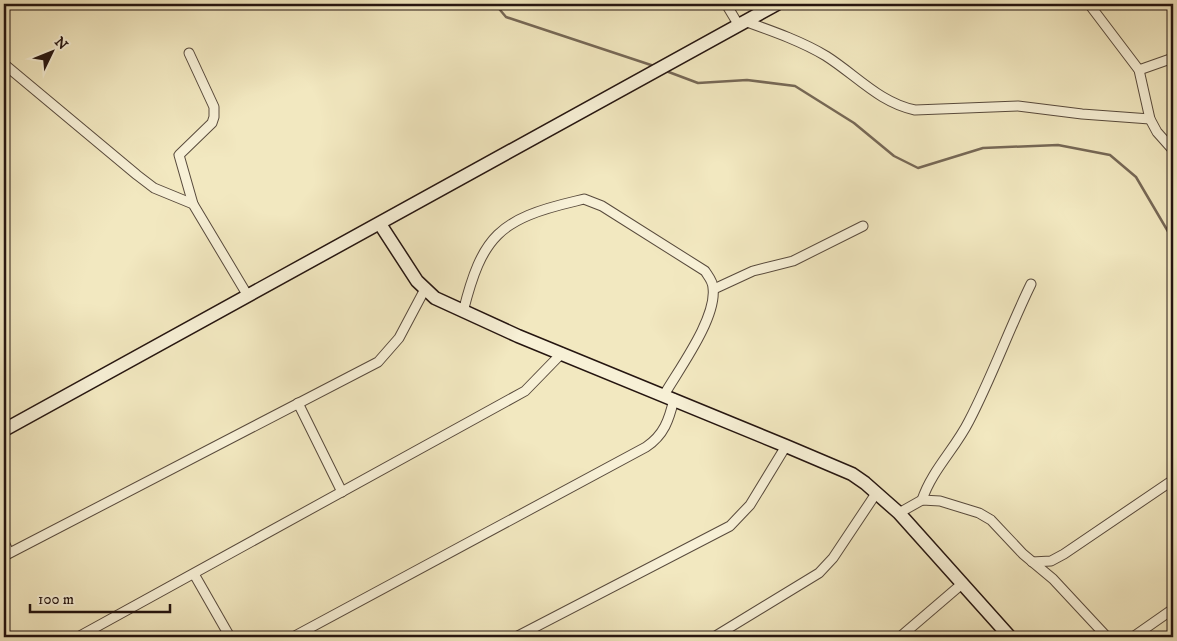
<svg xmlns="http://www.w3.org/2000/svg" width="1177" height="641" viewBox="0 0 1177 641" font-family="'IM FELL DW Pica',serif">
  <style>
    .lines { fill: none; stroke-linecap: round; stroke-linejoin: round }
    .stream { stroke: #766856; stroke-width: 2.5 }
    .street-casing { stroke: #584a3c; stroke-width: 11 }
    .secondary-casing { stroke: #251510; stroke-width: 15 }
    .street { stroke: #f7f0d6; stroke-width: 9 }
    .secondary { stroke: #f7f0d6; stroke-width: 12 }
  </style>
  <rect width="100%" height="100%" fill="#f2e8c0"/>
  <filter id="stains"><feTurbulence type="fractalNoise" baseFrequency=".004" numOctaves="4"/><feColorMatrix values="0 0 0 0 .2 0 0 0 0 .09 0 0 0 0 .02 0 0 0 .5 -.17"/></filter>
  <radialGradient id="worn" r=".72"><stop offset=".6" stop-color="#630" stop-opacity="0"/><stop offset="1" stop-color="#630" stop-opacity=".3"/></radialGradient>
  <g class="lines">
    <g class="stream">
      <path d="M 495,4 L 506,17 L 654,66"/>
      <path d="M 666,71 L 698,83 L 747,80 L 795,86 L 854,123 L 894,156 L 918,168 L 983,148 L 1058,145 L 1110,155 L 1136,177 L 1173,240"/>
    </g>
    <g class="street-casing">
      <g id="street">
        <path d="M 726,4 L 738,24"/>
        <path d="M 1089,4 L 1139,70 L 1150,119 L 1157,132 L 1173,150"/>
        <path d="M 744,21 C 772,31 801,41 826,56 C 856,75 880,103 915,110 L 1018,106 L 1082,114 L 1150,119"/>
        <path d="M 189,53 L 214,107 L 214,117 L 212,123 L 179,155 L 193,204"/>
        <path d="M 4,64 L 137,175 L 154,188 L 193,204 L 248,296"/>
        <path d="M 1139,70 L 1173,58"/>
        <path d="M 714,289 L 753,271 L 793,261 L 863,226"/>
        <path d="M 463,312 C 482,236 499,219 576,201 L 584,199 L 602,206 L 705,271 C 708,276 713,281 713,288 C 717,318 679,369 664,395"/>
        <path d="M 298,403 L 342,492"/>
        <path d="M 922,500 C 932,470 955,449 969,421 C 992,377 1009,329 1031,284"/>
        <path d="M 899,513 L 922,500 L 940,501 L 979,513 L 991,520 L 1023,554 L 1053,579 L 1107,637"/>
        <path d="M 4,542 L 9,553"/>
        <path d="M 4,556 L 378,362 L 399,338 L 425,289"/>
        <path d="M 1032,562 L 1051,561 L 1064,554 L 1173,480"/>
        <path d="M 194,574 L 230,637"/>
        <path d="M 78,637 L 525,391 L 562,353"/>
        <path d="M 293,637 L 646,447 C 664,435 669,420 674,399"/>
        <path d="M 516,637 L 730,526 L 750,505 L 786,446"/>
        <path d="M 714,637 L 819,573 L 833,558 L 877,492"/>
        <path d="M 900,637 L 963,583"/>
        <path d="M 1133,637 L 1173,609"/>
      </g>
    </g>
    <g class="secondary-casing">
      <g id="secondary">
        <path d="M 380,224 L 417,281 L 435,298 L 518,336 L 786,446 L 852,474 L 865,483 L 899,513 L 1010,637"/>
        <path d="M 4,430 L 777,4"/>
      </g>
    </g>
    <use href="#street" class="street"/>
    <use href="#secondary" class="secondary"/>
  </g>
  <rect width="1177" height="641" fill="none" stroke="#f2e8c0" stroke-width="20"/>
  <rect x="5" y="5" width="1167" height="631" fill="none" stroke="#251510" stroke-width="2.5"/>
  <rect x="10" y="10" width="1157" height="621" fill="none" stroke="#251510"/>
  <g transform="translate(52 52) rotate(47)" stroke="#f7f0d6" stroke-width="4" paint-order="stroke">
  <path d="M0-4L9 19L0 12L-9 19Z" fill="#251510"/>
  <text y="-8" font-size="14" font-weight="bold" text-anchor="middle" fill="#251510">N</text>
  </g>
  <path d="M30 604v8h140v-8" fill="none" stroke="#251510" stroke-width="2.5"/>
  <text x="38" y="604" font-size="15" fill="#251510" stroke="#f7f0d6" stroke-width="4" paint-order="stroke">100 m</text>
  <rect width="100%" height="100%" filter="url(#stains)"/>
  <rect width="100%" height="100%" fill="url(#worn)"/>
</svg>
